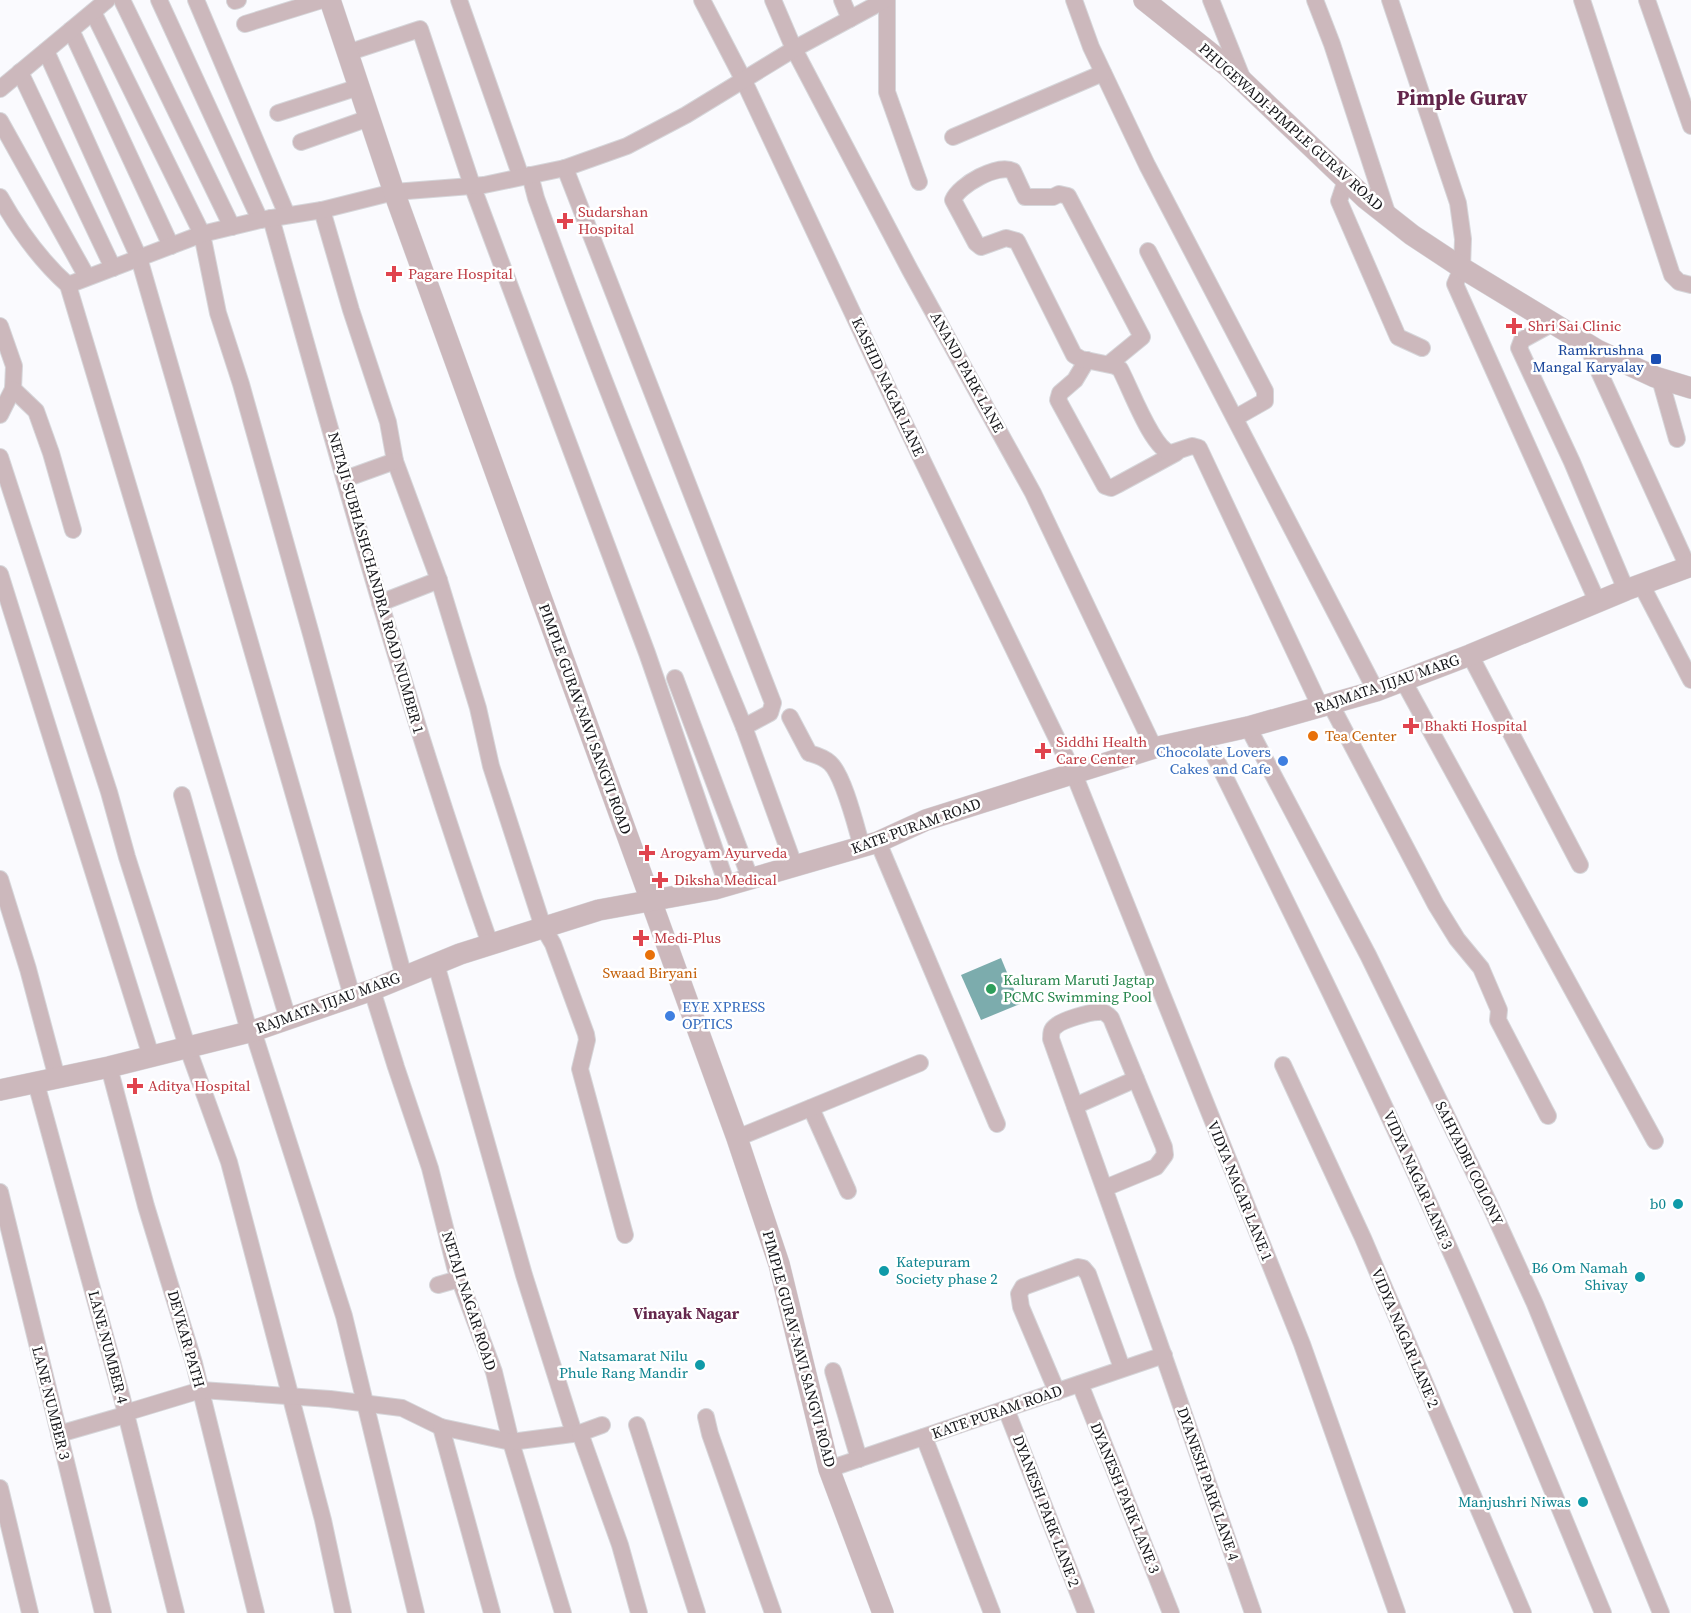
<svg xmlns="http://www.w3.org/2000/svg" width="1691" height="1613" viewBox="0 0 1691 1613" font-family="'Source Serif 4',serif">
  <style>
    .water { fill: #7cacad }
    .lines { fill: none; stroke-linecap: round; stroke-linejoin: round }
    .minor-casing { stroke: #d6d6da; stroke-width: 18 }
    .tertiary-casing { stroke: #d6d6da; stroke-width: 22 }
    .minor { stroke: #ccb8bc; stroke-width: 16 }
    .tertiary { stroke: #ccb8bc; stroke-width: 21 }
    .health-dot { fill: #e0444e; stroke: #fff; stroke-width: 2 }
    .transit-dot { fill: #1a4fb4; stroke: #fff; stroke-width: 2 }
    .food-dot { fill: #e8710a; stroke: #fff; stroke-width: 2 }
    .shop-dot { fill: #3f7fe0; stroke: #fff; stroke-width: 2 }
    .leisure-dot { fill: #2e9e5b; stroke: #fff; stroke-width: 2 }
    .culture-dot { fill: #0f9aa8; stroke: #fff; stroke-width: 2 }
    .labels { text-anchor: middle; stroke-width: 5; stroke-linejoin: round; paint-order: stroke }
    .street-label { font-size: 15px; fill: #17171b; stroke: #fff }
    .health-label { font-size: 15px; fill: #be3a42; stroke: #fff; text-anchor: start }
    .transit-label { font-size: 15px; fill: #164399; stroke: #fff; text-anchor: end }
    .food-label { font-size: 15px; fill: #c56008; stroke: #fff; text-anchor: start }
    .shop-label { font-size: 15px; fill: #366cbe; stroke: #fff; text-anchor: end }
    .leisure-label { font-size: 15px; fill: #27864d; stroke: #fff; text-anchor: start }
    .culture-label { font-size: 15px; fill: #0d838f; stroke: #fff; text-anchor: end }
    .neighbourhood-label { font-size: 16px; font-weight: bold; fill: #63264b; stroke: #fff }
    .district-label { font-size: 21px; font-weight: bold; fill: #63264b; stroke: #fff }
  </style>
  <rect width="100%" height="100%" fill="#fafafe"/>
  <path class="water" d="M 1001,958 L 1020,1004 L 981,1020 L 961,975 Z"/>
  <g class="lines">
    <g class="minor-casing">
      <g id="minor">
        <path d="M 122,0 L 232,227"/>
        <path d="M 159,0 L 260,220"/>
        <path d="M 196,0 L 287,215"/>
        <path d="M 459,0 L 521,177"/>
        <path d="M 702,0 L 743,79 L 899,412 L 1074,774 L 1302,1344 L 1397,1613"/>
        <path d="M 773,0 L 794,49 L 910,270 L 1033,493 L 1154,748"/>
        <path d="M 842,0 L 850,19"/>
        <path d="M 887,0 L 887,92 L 919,182"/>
        <path d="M 1074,0 L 1091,47 L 1147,165 L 1265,391 L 1265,401 L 1235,418"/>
        <path d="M 1211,0 L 1243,80"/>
        <path d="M 1315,0 L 1332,44 L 1388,216"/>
        <path d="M 1390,0 L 1458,203 L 1463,239 L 1462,268 L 1455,284 L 1597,601"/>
        <path d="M 1582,0 L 1672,275 L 1679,282 L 1691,285"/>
        <path d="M 1647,0 L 1691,126"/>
        <path d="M 235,1 L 238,0"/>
        <path d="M 93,12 L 202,234 L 218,313 L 241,384 L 311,634 L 404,977"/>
        <path d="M 245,24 L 322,0"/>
        <path d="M 71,30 L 171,246"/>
        <path d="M 46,51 L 139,258 L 352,996"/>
        <path d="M 347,53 L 420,29 L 472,185 L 647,653 L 727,885"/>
        <path d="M 20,72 L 113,268"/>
        <path d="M 0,89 L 107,0"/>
        <path d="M 278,113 L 359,87"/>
        <path d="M 0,121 L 87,277"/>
        <path d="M 953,137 L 1103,73"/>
        <path d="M 301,142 L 369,118"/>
        <path d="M 565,168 L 773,703 L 770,713 L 744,727 L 794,865"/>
        <path d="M 530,175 L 536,198 C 600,377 672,552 744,727"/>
        <path d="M 1346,180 L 1339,201 L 1398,337 L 1422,348"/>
        <path d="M 0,197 C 18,229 41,261 68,285 L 288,1019"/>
        <path d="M 322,210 L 351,310 L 388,422 L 395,461 L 439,580 L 478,708 L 491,766 L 543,927 L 553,944 L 586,1034 L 587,1040 L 580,1069 L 625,1235"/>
        <path d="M 271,218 C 339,462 406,706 490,944"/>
        <path d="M 1148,251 L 1376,691"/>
        <path d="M 68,285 L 202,234 L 260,220 L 322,210 L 394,192 L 484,185 L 565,168 L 627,146 L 686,115 L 794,49 L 885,0"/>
        <path d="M 1553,323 L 1522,340 L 1519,348 L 1572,462 L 1626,590"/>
        <path d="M 0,326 L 14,366 L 13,389 L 0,415"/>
        <path d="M 1586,343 L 1688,567"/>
        <path d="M 1087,360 L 1075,380 L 1060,393 L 1058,400 L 1105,486 L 1111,488 L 1117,485 L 1176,453"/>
        <path d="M 1109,364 L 1142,337 L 1068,196 L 1059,194 L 1053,197 L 1025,197 L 1013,171 C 998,163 959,185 953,200 L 976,243 L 981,247 L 1006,238 L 1017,241 L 1074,355 L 1081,359 L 1115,366 L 1120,369 C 1130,387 1152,449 1171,453 L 1192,446 L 1199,448 L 1321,708"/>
        <path d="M 1660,379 L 1677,439"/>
        <path d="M 13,389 L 36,411 L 51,453 L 73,530"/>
        <path d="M 0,457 L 109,792 L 127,857 L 187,1046 L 229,1162 L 323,1520 L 343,1613"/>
        <path d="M 345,479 L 395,461"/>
        <path d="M 0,574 L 151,1056"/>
        <path d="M 1641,584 L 1691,680"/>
        <path d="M 380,603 L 439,580"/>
        <path d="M 1470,655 L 1580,865"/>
        <path d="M 675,678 L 750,878"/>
        <path d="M 1404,682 L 1655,1141"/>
        <path d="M 1331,705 L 1436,905 L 1457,939 L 1481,968 L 1499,1010 L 1498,1020 L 1548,1116"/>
        <path d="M 790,717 L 809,753 C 816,755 824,757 830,763 C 844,776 856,827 862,847"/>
        <path d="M 1248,727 L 1368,955 L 1489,1203 L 1535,1304 L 1661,1613"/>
        <path d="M 1214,755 C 1288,905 1362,1055 1431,1208 C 1492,1341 1547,1478 1603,1613"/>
        <path d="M 182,795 L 249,1031"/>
        <path d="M 878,842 L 997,1124"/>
        <path d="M 0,879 L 28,969 L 57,1078"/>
        <path d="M 436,964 L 524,1275 L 573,1430"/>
        <path d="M 372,990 L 396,1067 L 430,1168 L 455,1267 L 494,1372 L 511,1442 L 563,1613"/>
        <path d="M 253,1031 L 344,1316 L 416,1613"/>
        <path d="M 1283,1065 L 1363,1238 L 1523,1613"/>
        <path d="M 109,1067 L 146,1206 L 194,1363 L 256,1613"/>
        <path d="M 36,1083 L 122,1398 L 176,1613"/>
        <path d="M 1075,1106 L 1136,1079"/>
        <path d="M 811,1108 L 848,1191"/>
        <path d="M 737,1138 L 920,1063"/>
        <path d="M 1105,1188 L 1156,1167 L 1165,1155 L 1164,1147 L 1111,1018 C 1107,1014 1104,1011 1098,1012 C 1090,1012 1062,1020 1056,1026 C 1051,1029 1051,1034 1051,1039 C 1120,1230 1187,1421 1253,1613"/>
        <path d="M 0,1192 L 103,1613"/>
        <path d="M 438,1285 L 459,1279"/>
        <path d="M 833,1371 L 859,1459"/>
        <path d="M 1080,1384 L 1171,1613"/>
        <path d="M 1057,1392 L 1021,1307 L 1019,1294 L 1023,1287 L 1078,1267 L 1083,1268 L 1088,1274 L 1122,1368"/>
        <path d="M 1006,1409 L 1086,1613"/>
        <path d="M 125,1413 L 201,1390 L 330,1399 L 402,1408 L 441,1427 L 511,1442 L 580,1433 L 602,1425"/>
        <path d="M 706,1417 L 710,1434 L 773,1613"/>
        <path d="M 637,1425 L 697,1613"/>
        <path d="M 441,1427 L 492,1613"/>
        <path d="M 580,1433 L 620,1545 L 639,1613"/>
        <path d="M 59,1434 L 125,1415"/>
        <path d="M 924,1437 L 992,1613"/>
        <path d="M 829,1469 L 1164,1355"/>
        <path d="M 0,1488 L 30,1613"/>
      </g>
    </g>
    <g class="tertiary-casing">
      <g id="tertiary">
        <path d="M 330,0 L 394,192 L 737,1138 L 779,1264 L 829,1469 L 883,1613"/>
        <path d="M 1144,0 L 1228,67 L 1365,198 L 1412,235 L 1462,268 L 1597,350 L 1655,377 L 1691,388"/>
        <path d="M 0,1090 L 109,1067 L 253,1031 L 372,990 L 460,954 L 599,910 L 715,889 L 878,842 L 926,820 L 1154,748 L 1248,727 L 1376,691 L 1470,655 L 1626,590 L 1691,566"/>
      </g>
    </g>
    <use href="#minor" class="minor"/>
    <use href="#tertiary" class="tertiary"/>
  </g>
  <g class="health-dot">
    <path d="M562 212h6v6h6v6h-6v6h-6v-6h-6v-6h6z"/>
    <path d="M391 265h6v6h6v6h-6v6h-6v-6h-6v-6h6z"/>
    <path d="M1511 317h6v6h6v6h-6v6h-6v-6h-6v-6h6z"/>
    <path d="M1408 717h6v6h6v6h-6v6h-6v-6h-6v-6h6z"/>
    <path d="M1040 742h6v6h6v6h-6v6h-6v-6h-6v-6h6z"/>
    <path d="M644 844h6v6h6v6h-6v6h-6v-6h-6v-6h6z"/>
    <path d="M657 871h6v6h6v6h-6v6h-6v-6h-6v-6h6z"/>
    <path d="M638 929h6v6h6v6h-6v6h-6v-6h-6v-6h6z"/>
    <path d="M132 1077h6v6h6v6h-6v6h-6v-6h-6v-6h6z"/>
  </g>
  <rect class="transit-dot" x="1650" y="353" width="12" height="12" rx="3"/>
  <g class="food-dot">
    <circle cx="1313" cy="736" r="6"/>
    <circle cx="650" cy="955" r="6"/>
  </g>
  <g class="shop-dot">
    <circle cx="1283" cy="761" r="6"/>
    <circle cx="670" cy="1016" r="6"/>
  </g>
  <circle class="leisure-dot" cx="991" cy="989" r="6"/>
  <g class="culture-dot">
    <circle cx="1678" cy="1204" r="6"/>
    <circle cx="884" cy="1271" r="6"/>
    <circle cx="1640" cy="1277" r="6"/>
    <circle cx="700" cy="1365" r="6"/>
    <circle cx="1583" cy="1502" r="6"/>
  </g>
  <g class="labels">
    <g class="street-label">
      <text transform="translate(1291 127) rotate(42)" y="5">PHUGEWADI-PIMPLE GURAV ROAD</text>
      <text transform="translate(967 372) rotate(61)" y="5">ANAND PARK LANE</text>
      <text transform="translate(888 387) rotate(65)" y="5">KASHID NAGAR LANE</text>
      <text transform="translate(376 583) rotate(74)" y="5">NETAJI SUBHASHCHANDRA ROAD NUMBER 1</text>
      <text transform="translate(1387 684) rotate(-19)" y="5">RAJMATA JIJAU MARG</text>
      <text transform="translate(585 719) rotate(70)" y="5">PIMPLE GURAV-NAVI SANGVI ROAD</text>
      <text transform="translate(916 826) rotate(-20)" y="5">KATE PURAM ROAD</text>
      <text transform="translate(328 1003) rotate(-20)" y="5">RAJMATA JIJAU MARG</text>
      <text transform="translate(1469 1163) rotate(64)" y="5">SAHYADRI COLONY</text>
      <text transform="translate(1418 1180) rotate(66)" y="5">VIDYA NAGAR LANE 3</text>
      <text transform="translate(1240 1191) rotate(68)" y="5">VIDYA NAGAR LANE 1</text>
      <text transform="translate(469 1301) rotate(72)" y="5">NETAJI NAGAR ROAD</text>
      <text transform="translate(1405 1338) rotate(67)" y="5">VIDYA NAGAR LANE 2</text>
      <text transform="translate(186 1339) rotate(74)" y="5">DEVKAR PATH</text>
      <text transform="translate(108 1347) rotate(75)" y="5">LANE NUMBER 4</text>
      <text transform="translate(799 1349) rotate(75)" y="5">PIMPLE GURAV-NAVI SANGVI ROAD</text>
      <text transform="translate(51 1403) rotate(76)" y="5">LANE NUMBER 3</text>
      <text transform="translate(997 1412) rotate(-19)" y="5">KATE PURAM ROAD</text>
      <text transform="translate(1208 1484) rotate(71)" y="5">DYANESH PARK LANE 4</text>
      <text transform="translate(1125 1498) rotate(68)" y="5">DYANESH PARK LANE 3</text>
      <text transform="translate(1046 1511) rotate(69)" y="5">DYANESH PARK LANE 2</text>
    </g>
    <g class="health-label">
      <text x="578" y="217">Sudarshan<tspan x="578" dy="17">Hospital</tspan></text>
      <text x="408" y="279">Pagare Hospital</text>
      <text x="1528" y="331">Shri Sai Clinic</text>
      <text x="1424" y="731">Bhakti Hospital</text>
      <text x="1056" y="747">Siddhi Health<tspan x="1056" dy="17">Care Center</tspan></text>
      <text x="660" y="858">Arogyam Ayurveda</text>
      <text x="674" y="885">Diksha Medical</text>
      <text x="654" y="943">Medi-Plus</text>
      <text x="148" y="1091">Aditya Hospital</text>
    </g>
    <g class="transit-label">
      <text x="1644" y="355">Ramkrushna<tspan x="1644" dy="17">Mangal Karyalay</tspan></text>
    </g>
    <g class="food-label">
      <text x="1325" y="741">Tea Center</text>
      <text x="650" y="978" text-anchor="middle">Swaad Biryani</text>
    </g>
    <g class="shop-label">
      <text x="1271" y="757">Chocolate Lovers<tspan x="1271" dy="17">Cakes and Cafe</tspan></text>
      <text x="682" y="1012" text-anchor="start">EYE XPRESS<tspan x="682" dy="17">OPTICS</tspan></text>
    </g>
    <g class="leisure-label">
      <text x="1003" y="985">Kaluram Maruti Jagtap<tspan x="1003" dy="17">PCMC Swimming Pool</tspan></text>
    </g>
    <g class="culture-label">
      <text x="1666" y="1209">b0</text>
      <text x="896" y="1267" text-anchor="start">Katepuram<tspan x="896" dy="17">Society phase 2</tspan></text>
      <text x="1628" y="1273">B6 Om Namah<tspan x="1628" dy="17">Shivay</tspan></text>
      <text x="688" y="1361">Natsamarat Nilu<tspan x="688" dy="17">Phule Rang Mandir</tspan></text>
      <text x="1571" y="1507">Manjushri Niwas</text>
    </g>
    <g class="neighbourhood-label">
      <text x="686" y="1319">Vinayak Nagar</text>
    </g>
    <g class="district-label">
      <text x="1462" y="105">Pimple Gurav</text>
    </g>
  </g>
</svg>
